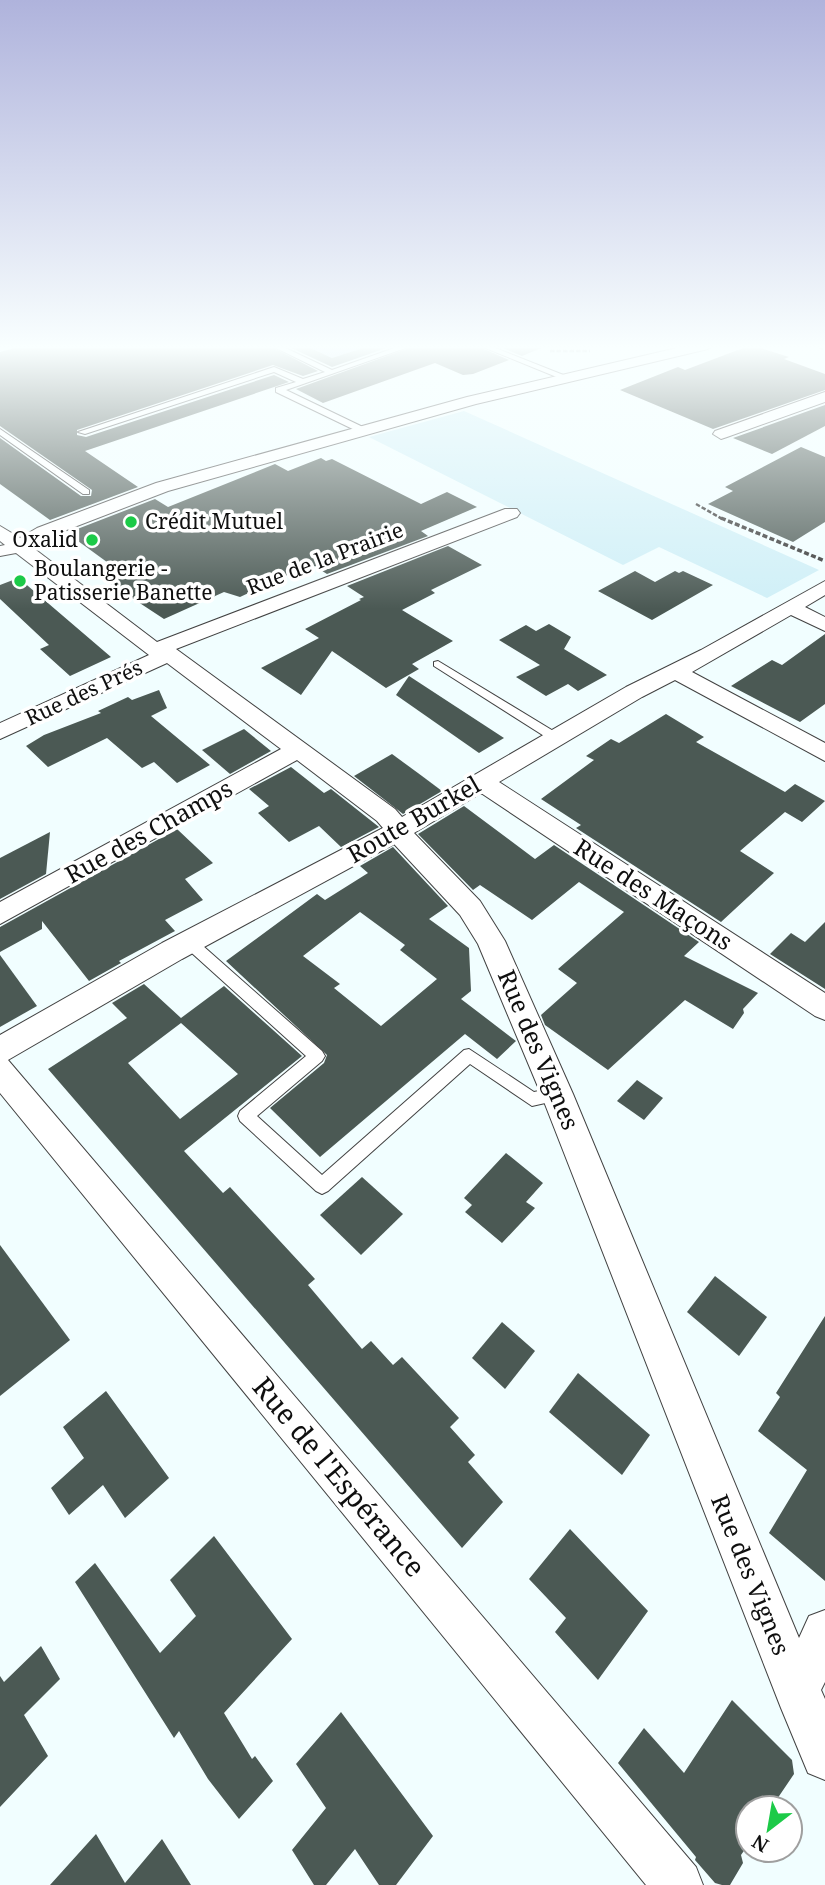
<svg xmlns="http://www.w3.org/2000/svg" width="825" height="1885" viewBox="0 0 825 1885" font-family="'Noto Serif',serif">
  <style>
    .farmland { fill: #cfeff7 }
    .green { fill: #b7c3ed }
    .building { fill: #4b5954; fill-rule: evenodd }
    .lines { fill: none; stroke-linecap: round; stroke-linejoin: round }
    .lane-casing { stroke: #424242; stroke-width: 2 }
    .street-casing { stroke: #424242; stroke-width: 2 }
    .path-far1 { stroke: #313131; stroke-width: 2.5; stroke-dasharray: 4.5 2; stroke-linecap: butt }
    .path { stroke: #313131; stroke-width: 3.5; stroke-dasharray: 5 2.5; stroke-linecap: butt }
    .lane { fill: #fff; fill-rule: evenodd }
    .street { fill: #fff; fill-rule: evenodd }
    .poi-dot { fill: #1cca48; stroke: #fff; stroke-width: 2.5 }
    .labels { text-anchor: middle; stroke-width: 7; stroke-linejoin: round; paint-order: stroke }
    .far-poi-label { font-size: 21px; fill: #0f0f0f; stroke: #fff; text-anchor: start }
    .far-street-label { font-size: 21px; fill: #0f0f0f; stroke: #fff }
    .street-label { font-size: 24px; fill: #0f0f0f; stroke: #fff }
    .near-street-label { font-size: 28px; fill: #0f0f0f; stroke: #fff }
  </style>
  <rect width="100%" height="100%" fill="#f1feff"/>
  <path class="farmland" d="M 464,411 L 819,570 L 767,598 L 659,547 L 623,565 L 369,437 Z"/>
  <path class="green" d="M 304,345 L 372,345 L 332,358 Z"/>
  <g class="building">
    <path d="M 25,345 L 268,345 L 318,371 L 303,376 L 273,365 L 77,430 L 77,435 L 86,437 L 274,375 L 289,382 L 85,451 L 138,487 L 50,520 L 0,484 L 0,438 L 81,496 L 91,496 L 92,490 L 0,426 L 0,352 Z"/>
    <path d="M 285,345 L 304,345 L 332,358 L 372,345 L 395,345 L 332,367 Z"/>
    <path d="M 417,345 L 475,345 L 509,360 L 473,374 L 463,375 L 435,363 L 323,403 L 296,389 Z"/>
    <path d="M 495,345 L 544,345 L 544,347 L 522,356 Z"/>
    <path d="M 751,345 L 789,357 L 784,359 L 825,374 L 825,390 L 713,429 L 620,390 L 678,367 L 685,370 Z"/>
    <path d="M 825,405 L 825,426 L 772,454 L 733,438 Z"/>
    <path d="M 801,447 L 825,457 L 825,522 L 793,542 L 708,504 L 733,491 L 725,487 Z"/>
    <path d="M 321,458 L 326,461 L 332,459 L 421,504 L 447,492 L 477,507 L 421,531 L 428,536 L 327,574 L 311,564 L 240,597 L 224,592 L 164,619 L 94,573 L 111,565 L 67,533 L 155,499 L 168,507 L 275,464 L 288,471 Z"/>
    <path d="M 448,546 L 482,565 L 431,590 L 435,593 L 402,610 L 453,641 L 412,664 L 419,669 L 386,688 L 332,651 L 301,695 L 261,668 L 319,638 L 305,629 L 361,600 L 359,599 L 364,597 L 347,586 Z"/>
    <path d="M 635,571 L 655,582 L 675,571 L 679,573 L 683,571 L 713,585 L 652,620 L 598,591 Z"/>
    <path d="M 13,580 L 21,580 L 111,657 L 70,676 L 40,649 L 49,645 L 0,599 L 0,585 Z"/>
    <path d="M 549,624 L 571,637 L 564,649 L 607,675 L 578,691 L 568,684 L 546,696 L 516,677 L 540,665 L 499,640 L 526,625 L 536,631 Z"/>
    <path d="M 825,634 L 825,704 L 800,722 L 731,686 L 772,660 L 782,665 Z"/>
    <path d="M 409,676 L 504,738 L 479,753 L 396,695 Z"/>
    <path d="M 159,690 L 167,708 L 151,716 L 210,765 L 177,783 L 154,762 L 142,768 L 107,738 L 48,767 L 26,746 L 44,735 L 101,713 L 98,711 L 128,697 L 132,700 Z"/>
    <path d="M 666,714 L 704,737 L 696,742 L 785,792 L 795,784 L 825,801 L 802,822 L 785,812 L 740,851 L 774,873 L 721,922 L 576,828 L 581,825 L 541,799 L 594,760 L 586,756 L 611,739 L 619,743 Z"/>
    <path d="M 244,729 L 271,751 L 230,774 L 202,750 Z"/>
    <path d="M 392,754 L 422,776 L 442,791 L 403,814 L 354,776 Z"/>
    <path d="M 291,767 L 324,793 L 331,789 L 379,827 L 341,847 L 319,826 L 289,842 L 258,813 L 269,806 L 249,789 Z"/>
    <path d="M 464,806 L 535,859 L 554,845 L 699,942 L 684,956 L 758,993 L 743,1009 L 744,1013 L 733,1029 L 685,1000 L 608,1070 L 545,1025 L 541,1015 L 577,983 L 558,969 L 624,912 L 579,882 L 532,920 L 480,885 L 473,890 L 418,834 Z"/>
    <path d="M 177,829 L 213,863 L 185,879 L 203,900 L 165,920 L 175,931 L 119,961 L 121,963 L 89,981 L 42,921 L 42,929 L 0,952 L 0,927 Z"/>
    <path d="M 50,832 L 46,874 L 0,899 L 0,858 Z"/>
    <path d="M 393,847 L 448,906 L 429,919 L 469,948 L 471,991 L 461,999 L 516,1041 L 497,1059 L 465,1034 L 320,1157 L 270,1108 L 324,1063 L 327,1055 L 226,961 L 317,894 L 325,900 L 368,873 L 360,866 ZM 360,912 L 405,945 L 400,950 L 437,979 L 381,1026 L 334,988 L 340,984 L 303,956 Z"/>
    <path d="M 825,922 L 825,989 L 770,954 L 791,933 L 805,942 Z"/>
    <path d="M 0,955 L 37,1006 L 0,1027 Z"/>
    <path d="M 144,984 L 181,1018 L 224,986 L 302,1056 L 184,1151 L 223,1193 L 230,1187 L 315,1279 L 308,1285 L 362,1349 L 371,1341 L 393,1365 L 402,1357 L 459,1418 L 450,1427 L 475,1455 L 468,1462 L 503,1502 L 462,1548 L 48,1069 L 127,1018 L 112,1003 ZM 181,1023 L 238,1074 L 180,1119 L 128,1063 Z"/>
    <path d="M 637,1080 L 663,1098 L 644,1120 L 617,1101 Z"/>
    <path d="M 506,1153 L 543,1183 L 526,1202 L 535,1208 L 502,1243 L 465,1212 L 472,1205 L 464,1198 Z"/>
    <path d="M 362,1177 L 403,1214 L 361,1255 L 320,1215 Z"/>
    <path d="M 0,1245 L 70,1340 L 0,1396 Z"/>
    <path d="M 715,1276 L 767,1317 L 739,1356 L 687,1312 Z"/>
    <path d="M 825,1316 L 825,1581 L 769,1533 L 807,1470 L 758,1431 L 780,1397 L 776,1393 Z"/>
    <path d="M 502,1322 L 535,1351 L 505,1389 L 472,1358 Z"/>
    <path d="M 578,1373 L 650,1435 L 622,1475 L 549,1412 Z"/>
    <path d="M 106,1391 L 169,1478 L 125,1518 L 103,1485 L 69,1515 L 51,1488 L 84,1458 L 63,1427 Z"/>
    <path d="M 570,1529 L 648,1611 L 598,1680 L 555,1632 L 566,1618 L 529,1579 Z"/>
    <path d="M 214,1536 L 292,1639 L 224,1713 L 252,1759 L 255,1756 L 273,1781 L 239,1819 L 208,1779 L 179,1731 L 174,1738 L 75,1582 L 95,1563 L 160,1653 L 196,1616 L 170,1580 Z"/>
    <path d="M 41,1646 L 60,1679 L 24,1715 L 48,1756 L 0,1807 L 0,1676 L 4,1682 Z"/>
    <path d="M 732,1700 L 792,1760 L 794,1774 L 771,1808 L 748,1808 L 748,1845 L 741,1855 L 743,1863 L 730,1885 L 722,1885 L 715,1883 L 695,1860 L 696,1857 L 618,1763 L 644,1728 L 684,1773 Z"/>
    <path d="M 341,1712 L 433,1836 L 396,1885 L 379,1885 L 355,1849 L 326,1885 L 314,1885 L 292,1850 L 326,1808 L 296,1764 Z"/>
    <path d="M 96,1834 L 125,1883 L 162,1839 L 191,1885 L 50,1885 Z"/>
  </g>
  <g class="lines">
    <g class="lane-casing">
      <g id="lane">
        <path d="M 270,345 L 279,345 L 332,370 L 403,345 L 414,345 L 286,390 L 367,429 L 367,433 L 361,433 L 276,392 L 276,388 L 296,382 L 274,372 L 85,434 L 78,432 L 274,367 L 303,379 L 325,372 Z"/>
        <path d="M 478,345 L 488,345 L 571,378 L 564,380 Z"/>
        <path d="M 0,429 L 89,490 L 89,494 L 83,494 L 0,435 Z"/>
        <path d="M 438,661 L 560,735 L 562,738 L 556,742 L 552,741 L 434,666 L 434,662 Z"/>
        <path d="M 189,937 L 194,938 L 322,1051 L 325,1056 L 322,1061 L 257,1116 L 322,1175 L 464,1050 L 469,1049 L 534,1092 L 557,1087 L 563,1089 L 565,1094 L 563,1099 L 532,1106 L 470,1064 L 328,1191 L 322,1194 L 316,1191 L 240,1121 L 238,1116 L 240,1111 L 306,1056 L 184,946 L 182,942 L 184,938 Z"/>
      </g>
    </g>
    <g class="street-casing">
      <g id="street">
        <path d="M 690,345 L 715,345 L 708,349 L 476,404 L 168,491 L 51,536 L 32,547 L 157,642 L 505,509 L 517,509 L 520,513 L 517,517 L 176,649 L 395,809 L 402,817 L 626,687 L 701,650 L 825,581 L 825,595 L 805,607 L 825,617 L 825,631 L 791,615 L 692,672 L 825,743 L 825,761 L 675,680 L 642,697 L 499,782 L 825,993 L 825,1020 L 815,1016 L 481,793 L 414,833 L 480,901 L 505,941 L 573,1094 L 799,1638 L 809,1616 L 825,1610 L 825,1682 L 821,1690 L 825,1699 L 825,1780 L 808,1773 L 781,1708 L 541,1094 L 478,944 L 460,915 L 394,844 L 182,959 L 8,1060 L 696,1867 L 703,1885 L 646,1885 L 0,1093 L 0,1035 L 162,943 L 383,828 L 377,821 L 297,760 L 0,924 L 0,902 L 281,749 L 167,663 L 0,739 L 0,723 L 149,655 L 16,553 L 0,556 L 0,546 L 5,545 L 0,541 L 0,526 L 20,538 L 37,528 L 156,483 L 467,397 Z"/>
        <path d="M 825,392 L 825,402 L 727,437 L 721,439 L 713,434 L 715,431 Z"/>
      </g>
    </g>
    <g class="path-far1">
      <path d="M 813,345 L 825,349"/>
      <path d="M 550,351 L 590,351"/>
      <path d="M 696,504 L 724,520"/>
    </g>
    <path class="path" d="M 721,518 L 825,561"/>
    <use href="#lane" class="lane"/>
    <use href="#street" class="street"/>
  </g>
  <linearGradient id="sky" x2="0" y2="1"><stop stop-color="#afb3dc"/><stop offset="0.57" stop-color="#f9ffff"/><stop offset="1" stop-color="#f9ffff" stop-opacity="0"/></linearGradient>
  <rect width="825" height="609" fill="url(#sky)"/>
  <g class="poi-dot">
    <circle cx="131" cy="522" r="7"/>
    <circle cx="92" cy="540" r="7"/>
    <circle cx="20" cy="581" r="7"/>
  </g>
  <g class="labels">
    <g class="far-poi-label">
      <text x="145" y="529">Crédit Mutuel</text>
      <text x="78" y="547" text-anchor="end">Oxalid</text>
      <text x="34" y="576">Boulangerie -<tspan x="34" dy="24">Patisserie Banette</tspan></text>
    </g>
    <g class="far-street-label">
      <text transform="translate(325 559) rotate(-21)" y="7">Rue de la Prairie</text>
      <text transform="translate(84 693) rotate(-25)" y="7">Rue des Prés</text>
    </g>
    <g class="street-label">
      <text transform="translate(414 820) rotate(-30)" y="8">Route Burkel</text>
      <text transform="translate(149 832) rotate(-29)" y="8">Rue des Champs</text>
      <text transform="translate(653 895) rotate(33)" y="8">Rue des Maçons</text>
      <text transform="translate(538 1050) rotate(67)" y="8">Rue des Vignes</text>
      <text transform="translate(750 1575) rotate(68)" y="8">Rue des Vignes</text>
    </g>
    <g class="near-street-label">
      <text transform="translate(339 1477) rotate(50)" y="10">Rue de l'Espérance</text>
    </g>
  </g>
  <g transform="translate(769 1829) rotate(211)"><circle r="33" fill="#ffffff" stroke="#9f9f9f" stroke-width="2"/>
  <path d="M0-5L12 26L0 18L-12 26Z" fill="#1cca48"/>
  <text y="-10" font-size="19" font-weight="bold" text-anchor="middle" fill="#0f0f0f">N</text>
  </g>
</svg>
